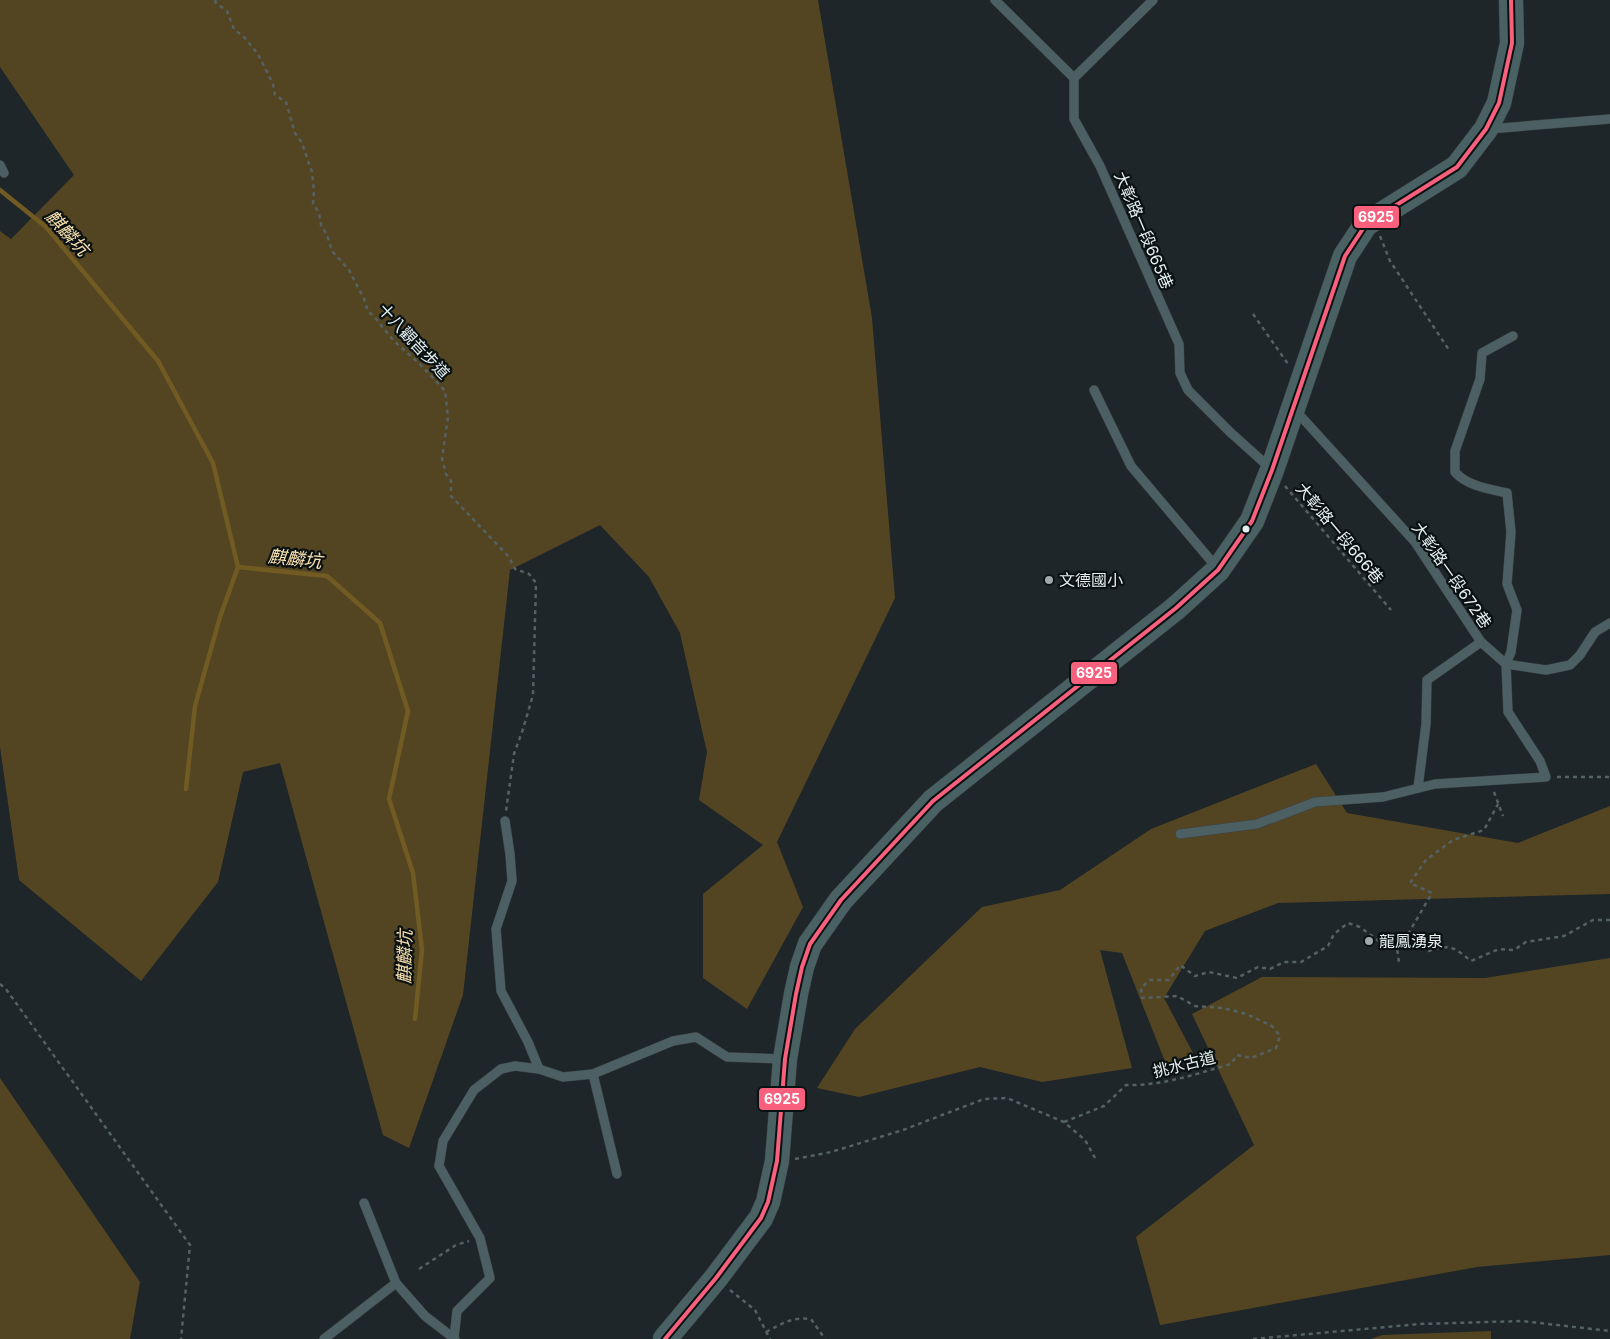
<svg xmlns="http://www.w3.org/2000/svg" width="1610" height="1339" viewBox="0 0 1610 1339" font-family="Inter,'Noto Sans TC',sans-serif">
  <style>
    .green { fill: #544522 }
    .lines { fill: none; stroke-linecap: round; stroke-linejoin: round }
    .stream { stroke: #725a23; stroke-width: 4.5 }
    .service-casing { stroke: #3b4144; stroke-width: 10 }
    .secondary-casing { stroke: #3b4144; stroke-width: 25 }
    .path { stroke: #546264; stroke-width: 2.5; stroke-dasharray: 4 4; stroke-linecap: butt }
    .service { stroke: #4c6063; stroke-width: 9 }
    .secondary { stroke: #4a6164; stroke-width: 24 }
    .bus-1-casing { stroke: #0a1112; stroke-width: 8 }
    .bus-1 { stroke: #f8607d; stroke-width: 4 }
    .bus-dot { fill: #e4eff0; stroke: #0a1112; stroke-width: 2 }
    .poi-dot { fill: #9fa9aa; stroke: #0a1112; stroke-width: 2 }
    .labels { text-anchor: middle; stroke-width: 4.5; stroke-linejoin: round; paint-order: stroke }
    .street-label { font-size: 16px; fill: #e4eff0; stroke: #0a1112 }
    .poi-label { font-size: 16px; fill: #e4eff0; stroke: #0a1112; text-anchor: start }
    .water-label { font-size: 18px; font-style: italic; fill: #f9e1af; stroke: #0a1112 }
    .line-badge { stroke: #0a1112; stroke-width: 2 }
    .badge-label { font-size: 14px; text-anchor: middle; font-weight: bold; fill: #fff }
  </style>
  <rect width="100%" height="100%" fill="#1e2629"/>
  <g class="green">
    <path d="M 0,0 L 818,0 L 872,318 L 895,598 L 777,842 L 803,907 L 747,1009 L 703,978 L 703,894 L 763,845 L 699,800 L 707,752 L 680,633 L 649,577 L 600,525 L 510,570 L 463,995 L 409,1148 L 383,1135 L 280,763 L 243,772 L 218,882 L 141,981 L 19,880 L 0,747 L 0,231 L 11,239 L 74,175 L 0,67 Z"/>
    <path d="M 1316,764 L 1347,813 L 1518,843 L 1610,806 L 1610,894 L 1278,903 L 1205,931 L 1164,998 L 1193,1053 L 1168,1069 L 1122,953 L 1100,950 L 1132,1068 L 1042,1082 L 980,1067 L 859,1097 L 817,1088 L 855,1029 L 982,907 L 1060,890 L 1151,829 Z"/>
    <path d="M 1610,958 L 1610,1255 L 1477,1267 L 1160,1325 L 1136,1237 L 1254,1145 L 1192,1014 L 1262,977 L 1485,978 Z"/>
    <path d="M 0,1078 L 140,1282 L 130,1339 L 0,1339 Z"/>
    <path d="M 1491,1331 L 1491,1339 L 1371,1339 L 1382,1335 Z"/>
  </g>
  <g class="lines">
    <g class="stream">
      <path d="M 0,190 L 46,227 L 158,361 L 213,463 L 238,567 L 327,576 L 380,623 L 408,711 L 389,799 L 413,873 L 422,950 L 415,1019"/>
      <path d="M 186,789 L 195,706 L 220,617 L 238,567"/>
    </g>
    <g class="service-casing">
      <g id="service">
        <path d="M 995,0 L 1074,78"/>
        <path d="M 1153,0 L 1074,78 L 1074,119 L 1100,166 L 1179,344 L 1180,373 L 1188,390 L 1230,432 L 1270,468"/>
        <path d="M 1489,129 L 1610,119"/>
        <path d="M 0,165 L 4,173"/>
        <path d="M 1513,336 L 1482,353 L 1480,379 L 1455,451 L 1455,472 C 1467,486 1489,489 1507,493 L 1511,532 L 1507,584 L 1517,610 L 1511,652 L 1506,664 L 1546,670 L 1570,665 L 1580,655 L 1595,632 L 1610,623"/>
        <path d="M 1094,390 L 1131,466 L 1218,569"/>
        <path d="M 1418,788 L 1426,724 L 1427,680 L 1481,642"/>
        <path d="M 505,821 L 510,854 L 512,881 L 496,929 L 501,991 L 528,1042 L 539,1069 L 563,1077 L 593,1074 L 673,1041 L 696,1037 L 727,1057 L 785,1059"/>
        <path d="M 1180,834 L 1257,824 L 1315,802 L 1383,797 L 1435,784 L 1546,777 L 1540,761 L 1508,712 L 1506,664 L 1481,642 L 1415,542 L 1296,411"/>
        <path d="M 593,1074 L 617,1174"/>
        <path d="M 364,1203 L 396,1283 L 425,1316 L 455,1339"/>
        <path d="M 454,1338 L 457,1311 L 490,1278 L 480,1238 L 439,1166 L 443,1141 L 474,1090 L 501,1069 L 515,1066 L 539,1069"/>
        <path d="M 324,1339 L 396,1283"/>
      </g>
    </g>
    <g class="secondary-casing">
      <path id="secondary" d="M 665,1339 L 716,1278 L 761,1218 L 768,1202 L 777,1161 L 785,1059 L 796,994 L 802,967 L 810,944 L 841,900 L 933,801 L 1176,608 L 1218,570 L 1252,521 L 1272,470 L 1345,256 L 1366,224 L 1457,167 L 1486,129 L 1499,103 L 1512,43 L 1511,0"/>
    </g>
    <g class="path">
      <path d="M 215,0 L 216,3 L 227,11 L 234,29 L 244,37 L 258,54 L 273,84 L 275,95 L 286,102 L 295,133 L 302,143 L 312,172 L 314,191 L 313,203 L 319,213 L 321,225 L 327,235 L 332,251 L 349,270 L 364,299 L 368,311 L 376,319 L 394,341 L 423,367 L 445,391 L 448,417 L 442,459 L 446,474 L 451,481 L 451,496 L 509,557 L 515,569 L 529,574 L 536,583 L 533,695 L 523,729 L 514,754 L 506,811"/>
      <path d="M 1380,236 L 1390,261 L 1449,350"/>
      <path d="M 1253,314 L 1288,364"/>
      <path d="M 1285,486 L 1391,610"/>
      <path d="M 1557,777 L 1610,777"/>
      <path d="M 1494,792 L 1503,816"/>
      <path d="M 1404,941 L 1432,893 L 1410,883 L 1426,860 L 1453,840 L 1484,830 L 1498,804"/>
      <path d="M 1396,942 L 1399,962"/>
      <path d="M 0,984 L 6,989 L 190,1245 L 181,1339"/>
      <path d="M 1064,1122 L 1104,1106 L 1126,1085 C 1162,1086 1196,1074 1231,1064 L 1237,1055 L 1251,1058 L 1276,1048 L 1280,1036 L 1272,1026 L 1246,1014 L 1223,1008 L 1195,1006 L 1177,996 L 1142,998 L 1141,988 L 1150,980 L 1169,980 L 1180,965 L 1195,976 L 1209,972 L 1237,978 L 1258,967 L 1270,969 L 1284,962 L 1301,962 L 1328,946 L 1334,934 L 1348,923 L 1360,927 L 1383,944 L 1407,941 L 1429,951 C 1450,943 1455,948 1471,961 L 1499,949 L 1514,950 L 1526,942 L 1564,936 L 1593,920 L 1610,920"/>
      <path d="M 795,1159 L 831,1152 L 903,1130 L 984,1099 L 1007,1098 L 1064,1122 L 1085,1140 L 1095,1158"/>
      <path d="M 419,1269 L 456,1245 L 469,1241"/>
      <path d="M 730,1290 L 755,1310 L 770,1339"/>
      <path d="M 766,1332 C 783,1323 792,1317 811,1319 L 825,1339"/>
      <path d="M 1253,1339 L 1420,1324 L 1522,1321 L 1610,1331"/>
    </g>
    <use href="#service" class="service"/>
    <use href="#secondary" class="secondary"/>
    <g class="bus-1-casing">
      <path id="bus-1" d="M 665,1339 L 716,1278 L 761,1218 L 768,1202 L 777,1161 L 785,1059 L 796,994 L 802,967 L 810,944 L 841,900 L 933,801 L 1176,608 L 1218,570 L 1252,521 L 1272,470 L 1345,256 L 1366,224 L 1457,167 L 1486,129 L 1499,103 L 1512,43 L 1511,0"/>
    </g>
    <use href="#bus-1" class="bus-1"/>
  </g>
  <circle class="bus-dot" cx="1246" cy="529" r="4.5"/>
  <g class="poi-dot">
    <circle cx="1049" cy="580" r="5"/>
    <circle cx="1369" cy="941" r="5"/>
  </g>
  <g class="labels">
    <g class="street-label">
      <text transform="translate(1144 230) rotate(67)" y="6">大彰路一段665巷</text>
      <text transform="translate(414 341) rotate(47)" y="6">十八觀音步道</text>
      <text transform="translate(1340 533) rotate(50)" y="6">大彰路一段666巷</text>
      <text transform="translate(1452 575) rotate(55)" y="6">大彰路一段672巷</text>
      <text transform="translate(1184 1064) rotate(-14)" y="6">挑水古道</text>
    </g>
    <g class="poi-label">
      <text x="1059" y="586">文德國小</text>
      <text x="1379" y="947">龍鳳湧泉</text>
    </g>
    <g class="water-label">
      <text transform="translate(67 233) rotate(47)" y="6">麒麟坑</text>
      <text transform="translate(295 559) rotate(6)" y="6">麒麟坑</text>
      <text transform="translate(405 957) rotate(-89)" y="6">麒麟坑</text>
    </g>
  </g>
  <g class="line-badge">
    <rect x="1353" y="205" width="47" height="24" rx="5" fill="#f8607d"/>
    <rect x="1070" y="661" width="48" height="24" rx="5" fill="#f8607d"/>
    <rect x="758" y="1087" width="48" height="24" rx="5" fill="#f8607d"/>
  </g>
  <g class="badge-label">
    <text x="1376" y="222">6925</text>
    <text x="1094" y="678">6925</text>
    <text x="782" y="1104">6925</text>
  </g>
</svg>
